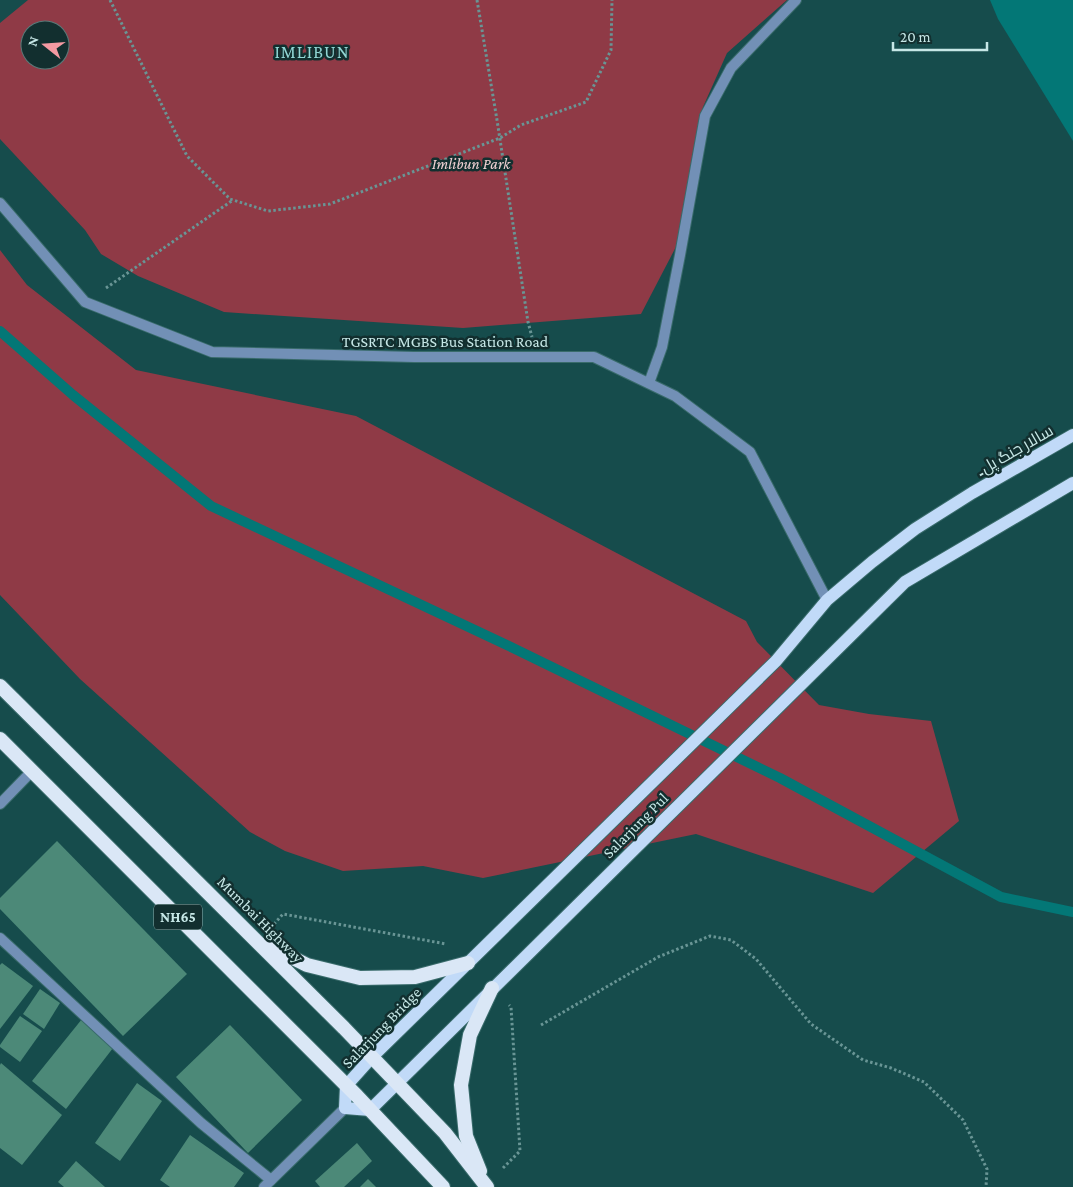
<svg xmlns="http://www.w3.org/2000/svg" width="1073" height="1187" viewBox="0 0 1073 1187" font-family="'Crimson Pro',Cairo,serif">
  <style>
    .green { fill: #8f3a46; fill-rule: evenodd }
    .water { fill: #037776 }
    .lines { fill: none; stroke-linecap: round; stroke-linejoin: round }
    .stream { stroke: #037776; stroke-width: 10 }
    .building { fill: #4c8978 }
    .service-casing { stroke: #396b6b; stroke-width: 12 }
    .minor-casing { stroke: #396b6b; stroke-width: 12 }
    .tertiary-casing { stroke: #396b6b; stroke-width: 12 }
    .primary-casing { stroke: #396b6b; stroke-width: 14 }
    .trunk-casing { stroke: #396b6b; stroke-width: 16 }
    .path { stroke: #699595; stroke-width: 3; stroke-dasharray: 2.5 2.5; stroke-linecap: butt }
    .service { stroke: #7290b6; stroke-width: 10 }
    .minor { stroke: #7290b6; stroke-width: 10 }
    .tertiary { stroke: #7290b6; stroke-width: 10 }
    .primary { stroke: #c1daf8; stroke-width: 12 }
    .trunk { stroke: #dae7f6; stroke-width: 14 }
    .labels { text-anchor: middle; stroke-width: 5; stroke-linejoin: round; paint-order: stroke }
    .shield { fill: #122f2f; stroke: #90b0af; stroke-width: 1 }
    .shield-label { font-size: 15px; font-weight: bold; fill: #c6e7e6 }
    .park-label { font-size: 16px; font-style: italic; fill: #f0d1d3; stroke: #122f2f }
    .street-label { font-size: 16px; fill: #c6e7e6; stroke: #122f2f }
    .neighbourhood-label { font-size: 18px; letter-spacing: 1px; fill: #91d6d4; stroke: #122f2f }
  </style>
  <rect width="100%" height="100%" fill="#164c4c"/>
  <g class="green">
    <path d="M 28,0 L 787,0 L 727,53 L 703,107 L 679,241 L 641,314 L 463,328 L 224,312 L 138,276 L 101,254 L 85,230 L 0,139 L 0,23 ZM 30,30 L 60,30 L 60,60 L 30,60 Z"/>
    <path d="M 0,250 L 27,285 L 136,370 L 356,416 L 746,621 L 757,642 L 819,705 L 869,714 L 931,721 L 959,821 L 873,893 L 696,834 L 483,878 L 423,866 L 343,871 L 285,851 L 250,832 L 80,679 L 0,595 Z"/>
  </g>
  <path class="water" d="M 990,0 L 1073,0 L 1073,141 L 998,19 Z"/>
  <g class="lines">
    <path class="stream" d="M 0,331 L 73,395 L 211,506 L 513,648 L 780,778 L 1001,897 L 1073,912"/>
  </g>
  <g class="building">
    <path d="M 57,841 L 187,974 L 123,1036 L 0,909 L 0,898 Z"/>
    <path d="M 2,963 L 33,986 L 0,1029 L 0,965 Z"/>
    <path d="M 40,989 L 60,1003 L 44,1029 L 23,1014 Z"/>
    <path d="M 20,1016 L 42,1031 L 20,1062 L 0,1047 L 0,1045 Z"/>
    <path d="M 82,1019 L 113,1048 L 66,1109 L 32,1081 Z"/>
    <path d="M 230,1025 L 302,1100 L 248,1153 L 176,1077 Z"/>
    <path d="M 1,1063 L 62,1115 L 22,1165 L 0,1148 L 0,1065 Z"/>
    <path d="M 137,1083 L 162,1101 L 120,1161 L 95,1143 Z"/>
    <path d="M 190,1135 L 244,1173 L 234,1187 L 170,1187 L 160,1180 Z"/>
    <path d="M 357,1143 L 372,1161 L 344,1187 L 320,1187 L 315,1181 Z"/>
    <path d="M 76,1161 L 105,1187 L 64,1187 L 58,1182 Z"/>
    <path d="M 368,1179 L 376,1187 L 360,1187 Z"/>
  </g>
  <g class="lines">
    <g class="service-casing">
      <path id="service" d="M 649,383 L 662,347 L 680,255 L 705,116 L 731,68 L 796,0"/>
    </g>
    <g class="minor-casing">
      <g id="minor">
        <path d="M 0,804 L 32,771"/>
        <path d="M 0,938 L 201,1123 L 271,1180"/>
        <path d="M 264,1187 L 345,1108"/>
      </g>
    </g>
    <g class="tertiary-casing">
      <path id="tertiary" d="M 0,203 L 85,302 L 212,352 L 414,357 L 594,357 L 675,396 L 750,452 L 827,600"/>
    </g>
    <g class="primary-casing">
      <path id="primary" d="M 1073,435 L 972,493 L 915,529 L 872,562 L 827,600 L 776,661 L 372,1057 L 346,1086 L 345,1108 L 370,1110 L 905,582 L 1073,483"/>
    </g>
    <g class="trunk-casing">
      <g id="trunk">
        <path d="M 0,686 L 344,1028 L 445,1133 L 487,1187"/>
        <path d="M 0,739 L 357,1096 L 443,1187"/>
        <path d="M 269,946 L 307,965 L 360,978 L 415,977 L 468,963"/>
        <path d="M 480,1171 L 466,1136 L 461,1085 L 470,1035 L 492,988"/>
      </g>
    </g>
    <g class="path">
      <path d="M 110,0 L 187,156 L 230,199 L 268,211 L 330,204 L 500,138 L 521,125 L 586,102 L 611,50 L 612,0"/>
      <path d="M 477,0 L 497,120 L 528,322 L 532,337"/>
      <path d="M 106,288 L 233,200"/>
      <path d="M 274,924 L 283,914 L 446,944"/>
      <path d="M 541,1025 L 658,957 L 710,936 L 731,940 L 756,959 L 811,1024 L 863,1060 L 891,1068 L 924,1082 L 963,1120 L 987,1169 L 986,1187"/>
      <path d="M 503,1168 L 520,1151 L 511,1007 L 509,1005"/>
    </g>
    <use href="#service" class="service"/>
    <use href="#minor" class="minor"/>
    <use href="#tertiary" class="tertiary"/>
    <use href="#primary" class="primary"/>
    <use href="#trunk" class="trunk"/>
  </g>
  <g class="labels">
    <rect class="shield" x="154" y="904.5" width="48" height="25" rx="4"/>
    <g class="shield-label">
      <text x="178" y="922">NH65</text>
    </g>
    <g class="park-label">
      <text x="471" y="169">Imlibun Park</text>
    </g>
    <g class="street-label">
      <text x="445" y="347">TGSRTC MGBS Bus Station Road</text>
      <text transform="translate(1014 450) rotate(-30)" y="6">سالار جنگ پل۔</text>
      <text transform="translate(635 825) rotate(-45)" y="6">Salarjung Pul</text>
      <text transform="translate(261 919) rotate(45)" y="6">Mumbai Highway</text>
      <text transform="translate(381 1027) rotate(-46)" y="6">Salarjung Bridge</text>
    </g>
    <g class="neighbourhood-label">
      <text x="312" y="58">IMLIBUN</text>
    </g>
  </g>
  <g transform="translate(45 45) rotate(287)"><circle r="24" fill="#122f2f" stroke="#5a7978"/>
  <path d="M0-4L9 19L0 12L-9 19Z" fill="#f49aa2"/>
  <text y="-8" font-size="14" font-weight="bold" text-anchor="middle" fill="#c6e7e6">N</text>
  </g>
  <path d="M893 42v8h94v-8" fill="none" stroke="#c6e7e6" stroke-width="2.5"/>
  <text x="900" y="42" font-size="15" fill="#c6e7e6" stroke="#122f2f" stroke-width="4" paint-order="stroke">20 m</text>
</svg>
